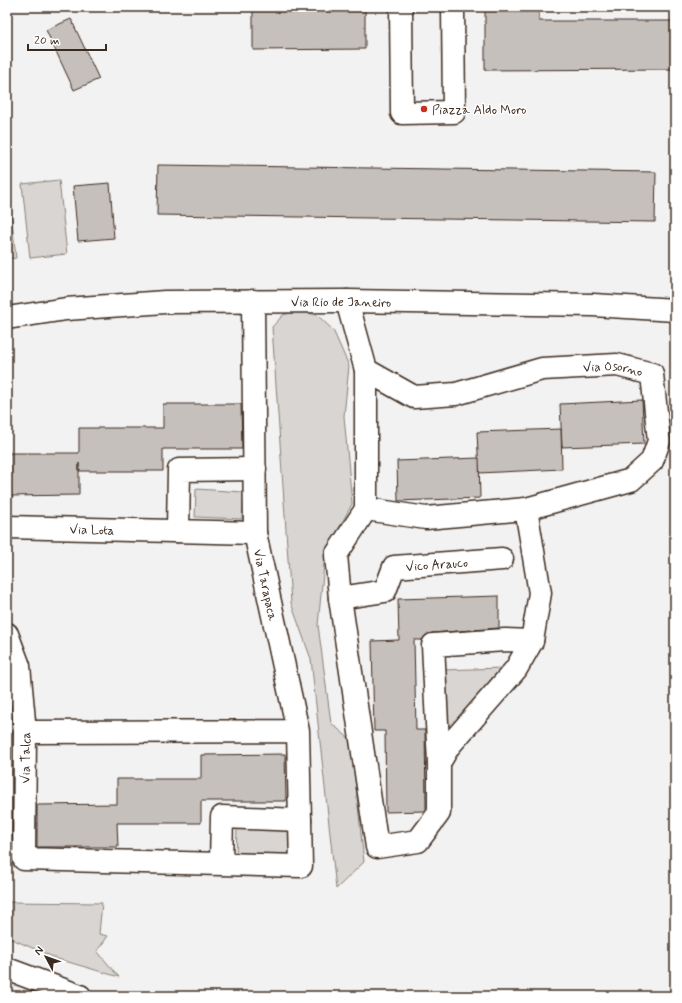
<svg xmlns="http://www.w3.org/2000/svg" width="682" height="1003" viewBox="0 0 682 1003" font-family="Mynerve,sans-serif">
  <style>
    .green { fill: #d8d5d2; stroke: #8a8078 }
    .building { fill: #c6c0bd; stroke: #3b2a1e }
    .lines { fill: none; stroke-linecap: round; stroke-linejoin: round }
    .minor-casing { stroke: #3b2a1e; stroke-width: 25 }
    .minor { stroke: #fff; stroke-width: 22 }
    .poi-dot { fill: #c8321e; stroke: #fff; stroke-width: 1.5 }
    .labels { text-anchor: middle; stroke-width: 3; stroke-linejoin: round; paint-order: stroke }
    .poi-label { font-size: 13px; fill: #3b2a1e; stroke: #fff; text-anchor: start }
    .street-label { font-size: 13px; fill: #3b2a1e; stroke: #fff }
  </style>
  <rect width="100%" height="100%" fill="#f3f2f2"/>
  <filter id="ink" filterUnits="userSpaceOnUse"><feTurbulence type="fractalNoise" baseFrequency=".025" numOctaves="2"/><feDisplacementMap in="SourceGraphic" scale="8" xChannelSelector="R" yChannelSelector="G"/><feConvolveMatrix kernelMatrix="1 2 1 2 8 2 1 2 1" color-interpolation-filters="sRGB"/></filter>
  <g filter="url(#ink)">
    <g class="green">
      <path d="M 59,180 L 67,254 L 30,258 L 22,184 Z"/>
      <path d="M 7,184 L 8,184 L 16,258 L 7,259 Z"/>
      <path d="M 298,311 L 317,315 L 333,330 L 349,366 L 344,416 L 352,504 L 325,554 L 318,625 L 331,723 L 351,740 L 364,862 L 336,889 L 311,659 L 291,603 L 272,327 L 283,315 Z"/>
      <path d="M 196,489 L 244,492 L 242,519 L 195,517 Z"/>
      <path d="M 501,668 L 448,730 L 443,670 Z"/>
      <path d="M 237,828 L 293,830 L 291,856 L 236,855 Z"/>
      <path d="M 7,902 L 102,903 L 99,934 L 108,936 L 97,951 L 119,977 L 58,959 L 7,937 Z"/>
    </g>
    <g class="building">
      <path d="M 253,7 L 365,7 L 365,49 L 253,50 Z"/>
      <path d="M 485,7 L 539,7 L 539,21 L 675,21 L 675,69 L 485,70 Z"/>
      <path d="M 71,19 L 99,79 L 74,90 L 46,30 Z"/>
      <path d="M 158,165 L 656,172 L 655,222 L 157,215 Z"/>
      <path d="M 110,183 L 114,238 L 78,241 L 73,186 Z"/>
      <path d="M 642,400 L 644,444 L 562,447 L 560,404 Z"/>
      <path d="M 163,404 L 241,404 L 242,449 L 163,449 L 163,471 L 79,471 L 79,463 L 79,495 L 7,496 L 7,453 L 79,453 L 79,428 L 163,428 Z"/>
      <path d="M 561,429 L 562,469 L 479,473 L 477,432 Z"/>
      <path d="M 479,458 L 480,498 L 398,501 L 397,461 Z"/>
      <path d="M 499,596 L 499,628 L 432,633 L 426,635 L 422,640 L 414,640 L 416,730 L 425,730 L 426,809 L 425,811 L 386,812 L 385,731 L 374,731 L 372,641 L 399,640 L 398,599 Z"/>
      <path d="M 285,754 L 286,801 L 201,801 L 201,823 L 117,823 L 118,847 L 37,847 L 37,805 L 117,804 L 117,779 L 201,779 L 201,755 Z"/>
    </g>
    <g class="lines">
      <g class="minor-casing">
        <g id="minor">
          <path d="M 401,7 L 402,113 L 454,112 L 453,7"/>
          <path id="s1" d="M 253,301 L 255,533 L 298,731 L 301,866 L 24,859 L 25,732 L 298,731"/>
          <path d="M 347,301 L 366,370 L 366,509 L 336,555 L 340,598 L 377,847 L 418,841 L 439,813 L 439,763 L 449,746 L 516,669 L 532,641 L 540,593 L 526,509"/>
          <path id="s2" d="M 7,318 L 66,309 L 165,302 L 347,301 L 593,305 L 675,310"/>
          <path id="s3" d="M 366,370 L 414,397 L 456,394 L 542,369 L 617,365 L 652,374 L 659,441 L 652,461 L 631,480 L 526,509 L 426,518 L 366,509"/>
          <path id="s4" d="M 7,527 L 255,533"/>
          <path d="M 178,531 L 179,470 L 255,469"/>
          <path id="s5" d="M 340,598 L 385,591 L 394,567 L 502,559"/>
          <path d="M 7,634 L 19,666 L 25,732"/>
          <path d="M 439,763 L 433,645 L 505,640 L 532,641"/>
          <path d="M 221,863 L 222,817 L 300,820"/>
          <path d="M 7,969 L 80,996"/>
        </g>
      </g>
      <use href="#minor" class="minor"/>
    </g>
  </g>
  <circle class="poi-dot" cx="424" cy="109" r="4"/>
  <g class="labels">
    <g class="poi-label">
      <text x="432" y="114">Piazza Aldo Moro</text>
    </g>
    <g class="street-label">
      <text dy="5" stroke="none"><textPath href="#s2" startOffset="335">Via Rio de Janeiro</textPath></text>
      <text dy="5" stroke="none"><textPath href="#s3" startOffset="258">Via Osorno</textPath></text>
      <text dy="5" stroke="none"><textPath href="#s4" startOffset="85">Via Lota</textPath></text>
      <text dy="5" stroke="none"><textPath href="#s5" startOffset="114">Vico Arauco</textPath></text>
      <text dy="5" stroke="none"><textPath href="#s1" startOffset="285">Via Tarapaca</textPath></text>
      <text dy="5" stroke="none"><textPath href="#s1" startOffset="948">Via Talca</textPath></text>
    </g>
  </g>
  <rect width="682" height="1003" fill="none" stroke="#fff" stroke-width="24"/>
  <rect x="12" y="12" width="658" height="979" fill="none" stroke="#3b2a1e" stroke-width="1.5" filter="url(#ink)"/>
  <g transform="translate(46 957) rotate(311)" stroke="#ffffff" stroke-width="3" paint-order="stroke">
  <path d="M0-3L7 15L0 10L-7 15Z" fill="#3b2a1e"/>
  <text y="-6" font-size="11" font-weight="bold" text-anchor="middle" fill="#3b2a1e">N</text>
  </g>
  <path d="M28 44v6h78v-6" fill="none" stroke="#3b2a1e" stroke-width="2"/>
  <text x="34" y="44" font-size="12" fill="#3b2a1e" stroke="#ffffff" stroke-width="3" paint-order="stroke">20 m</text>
</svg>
